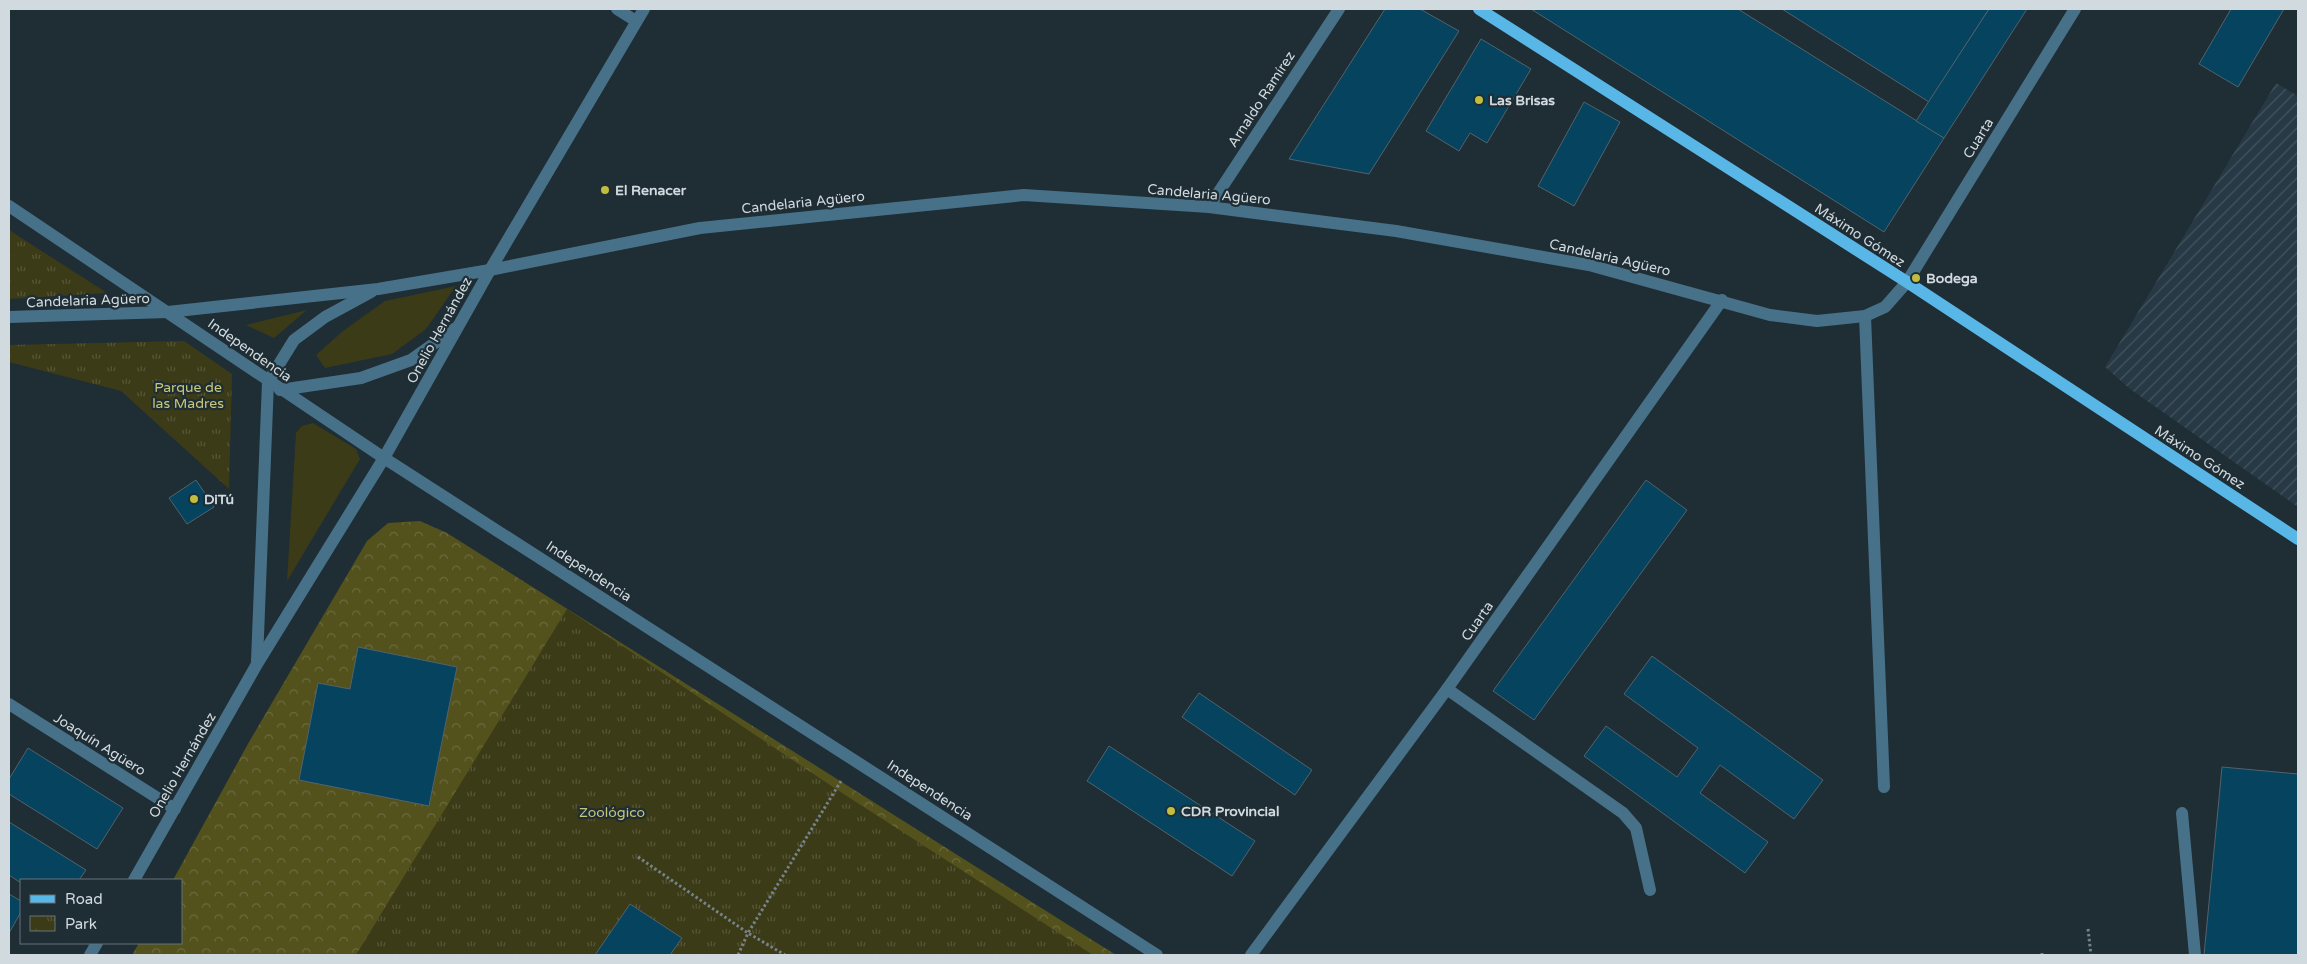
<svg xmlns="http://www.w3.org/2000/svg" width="2307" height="964" viewBox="0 0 2307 964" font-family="'Varela Round',sans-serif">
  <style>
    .industrial { fill: url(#industrial-furrows) }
    .grass { fill: #3c3b17 }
    .forest { fill: url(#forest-crowns) }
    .park { fill: url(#park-tufts) }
    .building { fill: #05435e; stroke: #53626b }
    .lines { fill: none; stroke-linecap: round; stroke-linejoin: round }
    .path { stroke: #778389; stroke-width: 3; stroke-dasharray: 2.5 2.5; stroke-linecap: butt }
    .minor { stroke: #477189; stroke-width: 12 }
    .major { stroke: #59b7e8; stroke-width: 12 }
    .poi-dot { fill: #c1bd3f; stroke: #1f2d34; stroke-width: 2 }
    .labels { text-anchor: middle; stroke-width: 4.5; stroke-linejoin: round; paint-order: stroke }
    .street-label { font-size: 14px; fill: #d1dadf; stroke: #1f2d34 }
    .poi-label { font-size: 14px; font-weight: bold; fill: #d1dadf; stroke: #1f2d34; text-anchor: start }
    .park-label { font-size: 14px; fill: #c8c776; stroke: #1f2d34 }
  </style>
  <defs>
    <pattern id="industrial-furrows" width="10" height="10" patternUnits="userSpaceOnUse" patternTransform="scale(1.25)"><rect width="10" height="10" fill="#263944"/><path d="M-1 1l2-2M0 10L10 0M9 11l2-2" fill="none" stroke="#44555f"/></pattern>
    <pattern id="forest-crowns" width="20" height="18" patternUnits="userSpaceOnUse" patternTransform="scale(1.25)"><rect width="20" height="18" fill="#53521d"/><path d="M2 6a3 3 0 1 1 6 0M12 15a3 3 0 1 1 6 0" fill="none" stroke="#6b6a3d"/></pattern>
    <pattern id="park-tufts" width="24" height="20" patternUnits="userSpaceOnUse" patternTransform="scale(1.25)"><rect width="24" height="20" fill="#3c3b17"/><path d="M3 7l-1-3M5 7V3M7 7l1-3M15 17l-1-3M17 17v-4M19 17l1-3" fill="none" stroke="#575738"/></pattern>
  </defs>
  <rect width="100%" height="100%" fill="#1f2d34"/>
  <path class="industrial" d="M 2276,83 L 2298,96 L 2298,507 L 2130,389 L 2105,367 Z"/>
  <g class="grass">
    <path d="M 456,286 L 426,329 L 392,354 L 325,368 L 316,355 L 343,331 L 385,301 Z"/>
    <path d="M 307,310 L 274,338 L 246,325 Z"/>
    <path d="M 313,423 L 356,449 L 360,459 L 287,581 L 296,433 L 302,426 Z"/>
  </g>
  <path class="forest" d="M 420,521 L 447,533 L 1116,955 L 132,955 L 139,943 L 181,943 L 181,880 L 173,880 L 249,742 L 367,541 L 388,523 Z"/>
  <g class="park">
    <path d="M 9,230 L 107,293 L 9,299 Z"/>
    <path d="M 184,341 L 232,374 L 229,489 L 121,391 L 9,362 L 9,345 Z"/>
    <path d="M 567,609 L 836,789 L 1093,955 L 356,955 Z"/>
  </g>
  <g class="building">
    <path d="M 1385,9 L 1420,9 L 1459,31 L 1369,174 L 1289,159 Z"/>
    <path d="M 1531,9 L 1738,9 L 1944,138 L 1884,232 Z"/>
    <path d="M 1782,9 L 1989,9 L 1929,102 Z"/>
    <path d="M 1989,9 L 2027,9 L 1944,138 L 1916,121 Z"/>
    <path d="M 2231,9 L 2284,9 L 2238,87 L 2199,64 Z"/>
    <path d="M 1481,39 L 1531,69 L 1487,143 L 1470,133 L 1459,151 L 1426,131 Z"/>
    <path d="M 1584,102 L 1620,122 L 1574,206 L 1538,186 Z"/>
    <path d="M 196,480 L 214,507 L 187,524 L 169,498 Z"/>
    <path d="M 1646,480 L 1687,510 L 1534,720 L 1493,691 Z"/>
    <path d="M 358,647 L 457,667 L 429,806 L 299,780 L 318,683 L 350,689 Z"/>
    <path d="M 1652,656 L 1823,780 L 1794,819 L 1720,765 L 1700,793 L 1768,842 L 1745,873 L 1584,756 L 1606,726 L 1677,777 L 1698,748 L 1624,694 Z"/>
    <path d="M 1199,693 L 1312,770 L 1295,795 L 1182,717 Z"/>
    <path d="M 1109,746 L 1255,841 L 1232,876 L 1087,781 Z"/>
    <path d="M 28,748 L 123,808 L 97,849 L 9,794 L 9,779 Z"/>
    <path d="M 2222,767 L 2298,774 L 2298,955 L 2204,955 Z"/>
    <path d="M 9,822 L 86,870 L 79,880 L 21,880 L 21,883 L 9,875 Z"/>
    <path d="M 9,894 L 21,901 L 21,912 L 9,933 Z"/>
    <path d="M 630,904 L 682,938 L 670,955 L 595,955 Z"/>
  </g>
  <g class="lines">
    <g class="path">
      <path d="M 638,857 L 748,933 L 785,955"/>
      <path d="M 2088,929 L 2091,955"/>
      <path d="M 2042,953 L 2042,955"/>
      <path d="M 738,955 L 748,933 L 841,781"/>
    </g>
    <g class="minor">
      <path d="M 617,9 L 636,21"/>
      <path d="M 9,206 L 384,458 L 1157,955"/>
      <path d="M 1209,207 L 1339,9"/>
      <path d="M 1865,316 L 1884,787"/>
      <path d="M 9,317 L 168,312 L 378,289 L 490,270 L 700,228 L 1024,195 L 1209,207 L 1396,231 L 1589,265 L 1770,315 L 1817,321 L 1865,316 L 1885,307 L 1907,282 L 2075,9"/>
      <path d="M 280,390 L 361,378 L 411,360 L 456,328"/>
      <path d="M 257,661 L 268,382 L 294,340 L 325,317 L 371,292"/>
      <path d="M 1447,689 L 1623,813 L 1636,828 L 1650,890"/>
      <path d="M 9,704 L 175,809"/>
      <path d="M 2182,813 L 2195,955"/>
      <path d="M 134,880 L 257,664 L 384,458 L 490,270 L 644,9"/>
      <path d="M 90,955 L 97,943"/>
      <path d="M 1251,955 L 1447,689 L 1722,300"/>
    </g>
    <path class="major" d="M 1479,9 L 1907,282 L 2298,539"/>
  </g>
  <g class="poi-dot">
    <circle cx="1479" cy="100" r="5"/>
    <circle cx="605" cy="190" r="5"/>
    <circle cx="1916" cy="278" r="5"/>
    <circle cx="194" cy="499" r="5"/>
    <circle cx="1171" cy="811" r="5"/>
  </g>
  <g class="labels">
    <g class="street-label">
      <text transform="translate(1261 99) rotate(-57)" y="5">Arnaldo Ramírez</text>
      <text transform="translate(1978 138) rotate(-58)" y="5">Cuarta</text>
      <text transform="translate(1209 194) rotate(5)" y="5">Candelaria Agüero</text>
      <text transform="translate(803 202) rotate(-6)" y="5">Candelaria Agüero</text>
      <text transform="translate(1860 235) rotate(33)" y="5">Máximo Gómez</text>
      <text transform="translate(1610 257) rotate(13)" y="5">Candelaria Agüero</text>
      <text transform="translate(88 300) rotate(-2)" y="5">Candelaria Agüero</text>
      <text transform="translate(439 330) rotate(-61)" y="5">Onelio Hernández</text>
      <text transform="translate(250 350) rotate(35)" y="5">Independencia</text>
      <text transform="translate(2200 457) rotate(33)" y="5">Máximo Gómez</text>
      <text transform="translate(589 571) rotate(33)" y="5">Independencia</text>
      <text transform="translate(1477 621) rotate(-55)" y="5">Cuarta</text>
      <text transform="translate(100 744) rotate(32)" y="5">Joaquín Agüero</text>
      <text transform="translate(182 765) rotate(-60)" y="5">Onelio Hernández</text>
      <text transform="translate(930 790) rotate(33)" y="5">Independencia</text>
    </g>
    <g class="poi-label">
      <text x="1489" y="105">Las Brisas</text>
      <text x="615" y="195">El Renacer</text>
      <text x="1926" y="283">Bodega</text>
      <text x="204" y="504">DiTú</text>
      <text x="1181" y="816">CDR Provincial</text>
    </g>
    <g class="park-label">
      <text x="188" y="392">Parque de<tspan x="188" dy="16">las Madres</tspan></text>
      <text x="612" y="817">Zoológico</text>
    </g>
  </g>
  <rect width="2307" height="964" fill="none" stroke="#d1dadf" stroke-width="20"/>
  <rect x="20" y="879" width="162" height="65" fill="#1f2d34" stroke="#667278"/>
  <rect x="30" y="895" width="25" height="8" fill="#59b7e8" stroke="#667278"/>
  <text x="65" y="904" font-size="15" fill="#d1dadf">Road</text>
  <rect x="30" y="916" width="25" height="15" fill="url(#park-tufts)" stroke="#667278"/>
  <text x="65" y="929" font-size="15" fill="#d1dadf">Park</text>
</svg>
